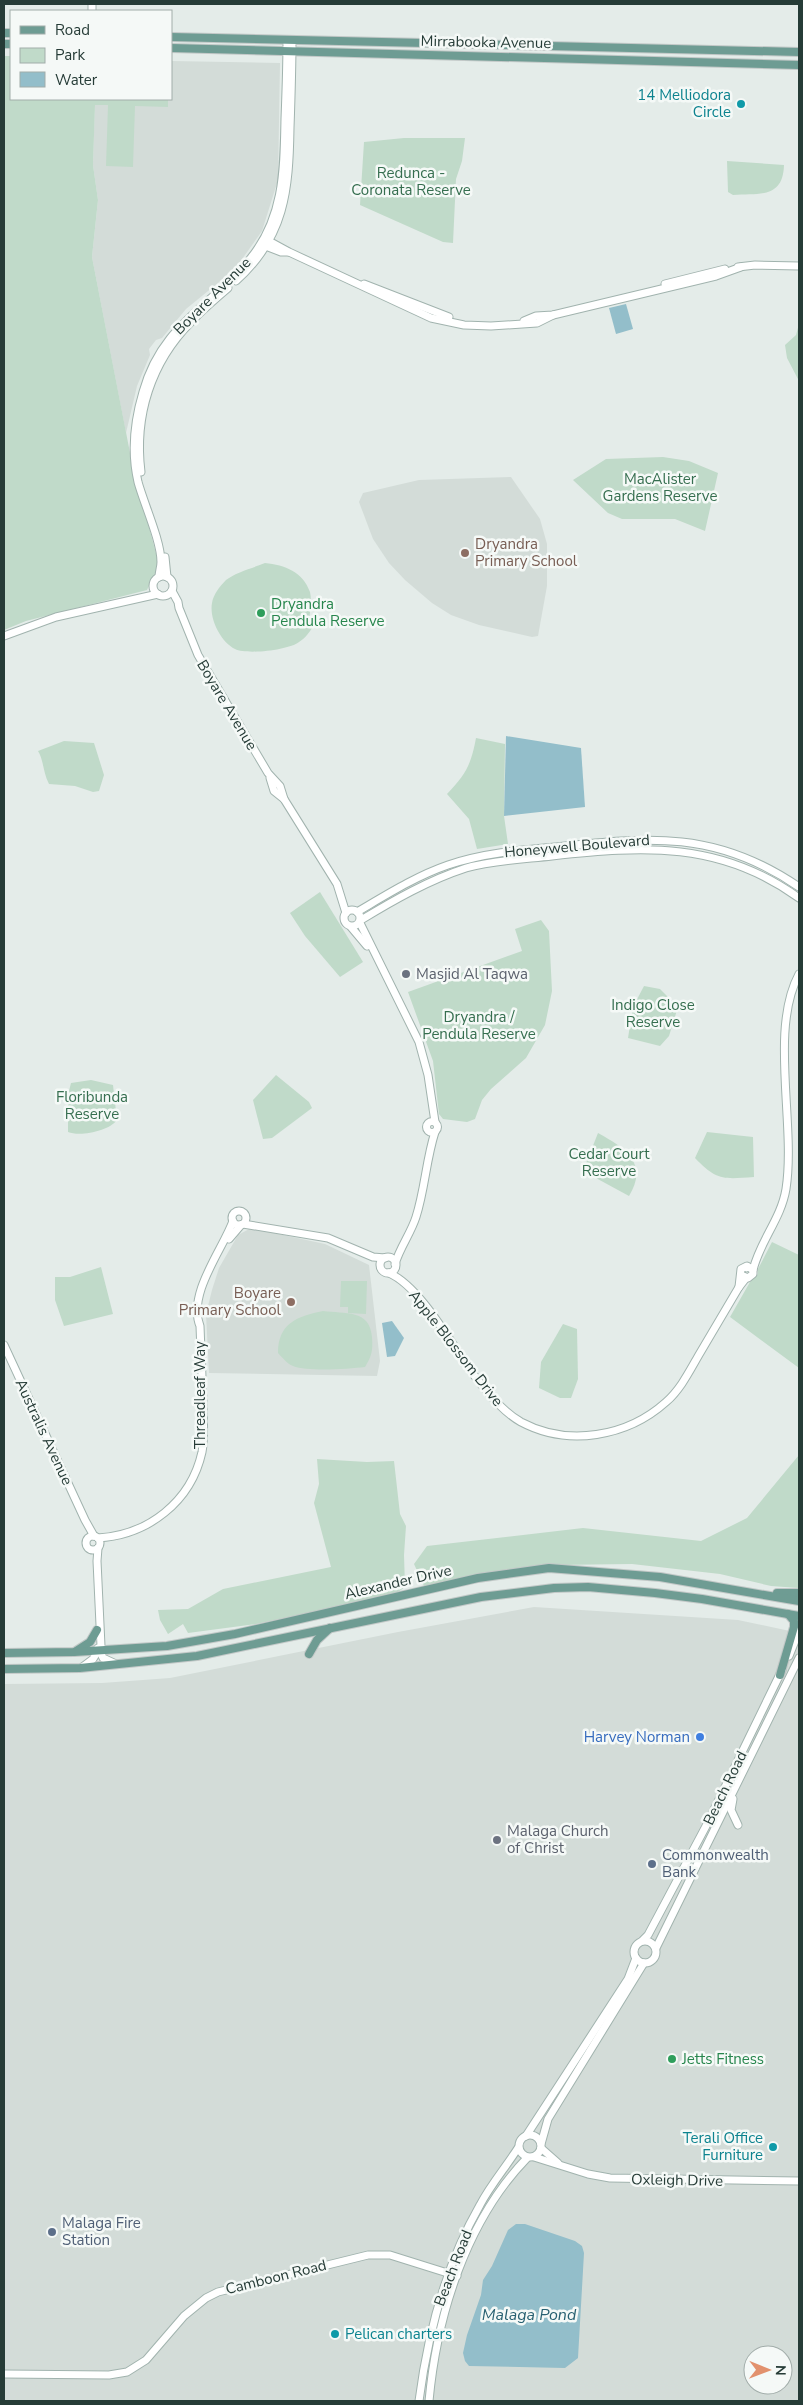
<svg xmlns="http://www.w3.org/2000/svg" width="803" height="2405" viewBox="0 0 803 2405" font-family="'Nunito Sans',sans-serif">
  <style>
    .built { fill: #d3dcd8; fill-rule: evenodd }
    .green { fill: #c0dac9 }
    .water { fill: #93beca }
    .lines { fill: none; stroke-linecap: round; stroke-linejoin: round }
    .secondary-casing { stroke: #a1b3ae; stroke-width: 9 }
    .primary-casing { stroke: #c2c8c7; stroke-width: 10 }
    .secondary { stroke: #fff; stroke-width: 7 }
    .primary { stroke: #6e9c93; stroke-width: 8 }
    .culture-dot { fill: #0f9aa8; stroke: #f5f9f7; stroke-width: 2 }
    .education-dot { fill: #8d6e63; stroke: #f5f9f7; stroke-width: 2 }
    .leisure-dot { fill: #2e9e5b; stroke: #f5f9f7; stroke-width: 2 }
    .worship-dot { fill: #6b7280; stroke: #f5f9f7; stroke-width: 2 }
    .shop-dot { fill: #3f7fe0; stroke: #f5f9f7; stroke-width: 2 }
    .service-dot { fill: #5c6f8a; stroke: #f5f9f7; stroke-width: 2 }
    .labels { text-anchor: middle; stroke-width: 5; stroke-linejoin: round; paint-order: stroke }
    .street-label { font-size: 15px; fill: #263c37; stroke: #f5f9f7 }
    .culture-label { font-size: 15px; fill: #0d838f; stroke: #f5f9f7; text-anchor: end }
    .park-label { font-size: 15px; fill: #356e4f; stroke: #f5f9f7 }
    .education-label { font-size: 15px; fill: #785e54; stroke: #f5f9f7; text-anchor: start }
    .leisure-label { font-size: 15px; fill: #27864d; stroke: #f5f9f7; text-anchor: start }
    .worship-label { font-size: 15px; fill: #5b616d; stroke: #f5f9f7; text-anchor: start }
    .shop-label { font-size: 15px; fill: #366cbe; stroke: #f5f9f7; text-anchor: end }
    .service-label { font-size: 15px; fill: #4e5e75; stroke: #f5f9f7; text-anchor: start }
    .water-label { font-size: 16px; font-style: italic; fill: #276071; stroke: #f5f9f7 }
  </style>
  <rect width="100%" height="100%" fill="#e4ece9"/>
  <g class="built">
    <path d="M 171,61 L 280,63 L 278,180 L 262,231 L 235,269 L 186,309 L 162,338 L 156,340 L 149,349 L 150,355 L 137,386 L 126,433 L 92,257 L 98,200 L 93,165 L 95,99 L 171,99 Z"/>
    <path d="M 511,477 L 540,519 L 547,544 L 547,586 L 538,636 L 532,637 L 479,625 L 451,615 L 432,603 L 405,580 L 389,563 L 373,539 L 359,502 L 363,493 L 419,480 Z"/>
    <path d="M 251,1228 L 325,1244 L 369,1265 L 380,1361 L 377,1376 L 209,1373 L 206,1314 L 212,1290 L 219,1268 L 238,1235 Z"/>
    <path d="M 534,1607 L 738,1620 L 799,1633 L 799,2401 L 4,2401 L 4,1684 L 102,1683 L 170,1678 L 398,1632 ZM 753,2355 L 783,2355 L 783,2385 L 753,2385 Z"/>
  </g>
  <g class="green">
    <path d="M 4,56 L 11,56 L 11,99 L 168,99 L 168,107 L 135,106 L 133,167 L 106,166 L 108,105 L 95,105 L 93,165 L 98,200 L 92,257 L 131,458 L 159,565 L 147,590 L 26,621 L 4,630 Z"/>
    <path d="M 404,138 L 465,138 L 462,161 L 456,179 L 453,243 L 443,242 L 360,205 L 364,142 Z"/>
    <path d="M 727,161 L 784,165 C 783,199 759,193 733,195 L 728,192 Z"/>
    <path d="M 799,324 L 799,381 L 787,358 L 785,345 L 796,335 Z"/>
    <path d="M 663,457 L 689,461 L 718,473 L 705,531 L 675,519 L 622,519 L 608,513 L 573,480 L 606,459 Z"/>
    <path d="M 265,563 C 285,565 303,572 310,592 C 312,600 310,612 309,621 L 314,625 C 310,631 306,638 299,642 C 289,650 247,655 235,649 C 221,642 209,619 212,603 C 213,595 220,586 226,580 C 236,572 253,568 265,563 Z"/>
    <path d="M 476,738 L 505,744 L 504,816 L 508,844 L 477,849 L 469,819 L 447,794 C 466,774 471,765 476,738 Z"/>
    <path d="M 64,741 L 94,743 L 104,775 L 99,791 L 93,792 L 75,786 L 49,784 C 43,773 44,761 38,751 Z"/>
    <path d="M 320,892 L 363,962 L 340,977 L 305,936 L 290,913 Z"/>
    <path d="M 541,920 L 549,931 L 552,991 L 545,1025 L 526,1058 L 491,1089 L 482,1100 L 475,1119 L 467,1122 L 443,1119 L 439,1114 L 433,1061 L 408,992 L 522,951 L 515,929 Z"/>
    <path d="M 644,986 L 660,989 L 678,1007 L 669,1036 L 660,1046 L 628,1038 L 633,1007 Z"/>
    <path d="M 276,1075 L 309,1102 L 312,1108 L 272,1138 L 263,1139 L 253,1100 Z"/>
    <path d="M 91,1080 L 113,1085 L 117,1120 C 109,1131 80,1137 68,1132 L 68,1095 L 71,1083 Z"/>
    <path d="M 707,1132 L 753,1137 L 754,1177 C 723,1179 717,1181 695,1158 Z"/>
    <path d="M 598,1133 C 625,1148 649,1163 629,1196 L 583,1171 Z"/>
    <path d="M 772,1242 L 799,1255 L 799,1368 L 730,1317 L 750,1282 L 758,1274 L 758,1269 Z"/>
    <path d="M 101,1267 L 113,1314 L 64,1326 L 55,1300 L 55,1277 L 70,1277 Z"/>
    <path d="M 341,1281 L 367,1281 L 366,1314 L 348,1313 L 348,1307 L 340,1307 Z"/>
    <path d="M 323,1311 C 345,1314 370,1309 372,1337 C 373,1350 372,1356 365,1367 C 348,1369 308,1372 293,1366 C 287,1364 282,1357 278,1353 C 278,1323 298,1316 323,1311 Z"/>
    <path d="M 563,1324 L 577,1329 L 578,1379 L 571,1398 L 560,1398 L 539,1388 L 541,1362 Z"/>
    <path d="M 799,1455 L 799,1588 L 771,1586 L 720,1574 L 632,1564 L 554,1565 L 424,1586 L 414,1564 L 427,1546 L 583,1528 L 701,1541 L 747,1518 Z"/>
    <path d="M 317,1459 L 367,1462 L 394,1461 L 400,1514 L 406,1526 L 404,1555 L 405,1587 L 394,1595 L 256,1624 L 188,1633 L 183,1624 L 168,1634 L 160,1620 L 158,1610 L 188,1609 L 223,1589 L 331,1567 L 314,1503 L 319,1484 Z"/>
  </g>
  <g class="water">
    <path d="M 626,304 L 633,329 L 616,334 L 609,308 Z"/>
    <path d="M 506,736 L 581,748 L 585,807 L 504,816 Z"/>
    <path d="M 392,1321 L 404,1338 L 395,1356 L 387,1357 L 382,1323 Z"/>
    <path d="M 516,2224 L 525,2224 L 575,2241 L 582,2246 L 584,2253 L 578,2358 L 565,2368 L 469,2366 L 465,2361 L 463,2353 L 467,2335 L 481,2295 L 483,2280 L 492,2266 L 508,2230 Z"/>
  </g>
  <g class="lines">
    <g class="secondary-casing">
      <g id="secondary">
        <path d="M 92,11 L 92,4"/>
        <path d="M 267,240 L 289,252 L 431,318 L 464,325 L 491,326 L 537,323 L 553,315"/>
        <path d="M 263,245 L 281,252 L 288,252"/>
        <path d="M 738,267 L 755,265 L 799,266"/>
        <path d="M 236,281 C 285,237 289,190 290,128 C 291,99 292,69 292,40"/>
        <path d="M 364,284 L 449,317"/>
        <path d="M 665,284 L 725,269"/>
        <path d="M 524,321 L 536,316 L 553,315 L 716,276 L 741,267"/>
        <path d="M 141,472 C 134,416 151,362 191,322 C 202,310 215,299 228,288"/>
        <path d="M 165,557 L 167,577"/>
        <circle cx="163" cy="586" r="10"/>
        <path d="M 159,577 C 159,572 161,567 161,562 C 161,541 144,504 138,482 C 131,452 134,422 143,392 C 162,324 210,308 250,259 C 284,218 284,170 285,119 C 286,93 287,66 287,40"/>
        <path d="M 172,591 L 178,602 L 179,608 L 198,655 L 268,773 L 280,786 L 284,799"/>
        <path d="M 4,636 L 56,617 L 158,594"/>
        <path d="M 270,778 L 274,791 L 284,799 L 337,884 L 346,913"/>
        <circle cx="352" cy="918" r="8"/>
        <path d="M 357,912 C 386,895 416,876 448,865 C 483,853 520,850 556,847 C 650,837 716,830 799,887"/>
        <path d="M 361,920 C 394,900 429,880 466,868 C 493,860 525,859 552,856 C 644,846 720,841 799,898"/>
        <path d="M 360,923 L 419,1042 L 428,1075 L 435,1122"/>
        <path d="M 351,927 L 367,946"/>
        <circle cx="432" cy="1127" r="5.5"/>
        <circle cx="239" cy="1218" r="7"/>
        <path d="M 243,1224 L 328,1238 L 373,1257 L 385,1258"/>
        <path d="M 229,1239 L 241,1225"/>
        <circle cx="388" cy="1265" r="8"/>
        <path d="M 395,1264 C 400,1247 411,1233 416,1217 C 425,1189 426,1160 435,1132"/>
        <path d="M 753,1270 C 760,1241 781,1219 786,1189 C 796,1124 769,1030 799,974"/>
        <path d="M 389,1273 C 423,1288 456,1353 480,1383 C 491,1397 505,1413 521,1422 C 568,1447 627,1437 666,1402 C 681,1389 690,1370 700,1353 C 713,1331 726,1309 739,1287 L 746,1278"/>
        <path d="M 739,1287 L 741,1269 L 747,1266 L 753,1270 L 753,1274 L 748,1278 L 741,1275"/>
        <path d="M 4,1345 L 85,1520 L 94,1536"/>
        <circle cx="93" cy="1543" r="7"/>
        <path d="M 98,1538 C 148,1535 191,1502 202,1452 C 205,1436 203,1419 203,1403 C 202,1377 201,1352 200,1326 C 187,1294 223,1249 233,1221"/>
        <path d="M 98,1648 L 103,1658 L 116,1664"/>
        <path d="M 789,1656 L 799,1631"/>
        <path d="M 81,1668 L 93,1659 L 101,1646 L 97,1561 L 98,1548"/>
        <path d="M 733,1799 L 731,1810 L 738,1825"/>
        <path d="M 643,1940 L 648,1935 L 706,1826 L 782,1670"/>
        <circle cx="645" cy="1952" r="11"/>
        <path d="M 656,1948 L 799,1658"/>
        <circle cx="530" cy="2146" r="11"/>
        <path d="M 526,2136 L 628,1979 L 636,1958"/>
        <path d="M 541,2144 L 548,2119 L 644,1963"/>
        <path d="M 541,2148 L 558,2163"/>
        <path d="M 534,2157 L 588,2174 L 610,2178 L 799,2181"/>
        <path d="M 4,2374 L 109,2375 L 127,2372 L 146,2360 L 184,2316 L 206,2298 L 218,2292 L 368,2255 L 390,2255 L 457,2276"/>
        <path d="M 419,2401 C 428,2332 445,2266 480,2205 C 491,2184 506,2167 518,2148"/>
        <path d="M 429,2401 C 437,2315 466,2221 527,2158"/>
      </g>
    </g>
    <g class="primary-casing">
      <g id="primary">
        <path d="M 4,33 L 11,33"/>
        <path d="M 171,37 L 799,52"/>
        <path d="M 4,44 L 11,44"/>
        <path d="M 171,48 L 799,65"/>
        <path d="M 777,1593 L 799,1593"/>
        <path d="M 76,1651 L 90,1642 L 97,1630"/>
        <path d="M 4,1653 L 74,1652 L 167,1646 L 235,1634 L 478,1578 L 549,1568 L 660,1577 L 799,1601"/>
        <path d="M 309,1654 L 317,1640 L 330,1628"/>
        <path d="M 4,1669 L 80,1668 L 197,1656 L 481,1597 L 554,1588 L 588,1587 L 655,1593 L 702,1599 L 799,1616"/>
        <path d="M 780,1675 L 794,1627 L 794,1621 L 788,1614"/>
      </g>
    </g>
    <use href="#secondary" class="secondary"/>
    <use href="#primary" class="primary"/>
  </g>
  <g class="culture-dot">
    <circle cx="741" cy="104" r="5"/>
    <circle cx="773" cy="2147" r="5"/>
    <circle cx="335" cy="2334" r="5"/>
  </g>
  <g class="education-dot">
    <circle cx="465" cy="553" r="5"/>
    <circle cx="291" cy="1302" r="5"/>
  </g>
  <g class="leisure-dot">
    <circle cx="261" cy="613" r="5"/>
    <circle cx="672" cy="2059" r="5"/>
  </g>
  <g class="worship-dot">
    <circle cx="406" cy="974" r="5"/>
    <circle cx="497" cy="1840" r="5"/>
  </g>
  <circle class="shop-dot" cx="700" cy="1737" r="5"/>
  <g class="service-dot">
    <circle cx="652" cy="1864" r="5"/>
    <circle cx="52" cy="2232" r="5"/>
  </g>
  <g class="labels">
    <g class="street-label">
      <text transform="translate(486 42) rotate(1)" y="5">Mirrabooka Avenue</text>
      <text transform="translate(212 296) rotate(-45)" y="5">Boyare Avenue</text>
      <text transform="translate(227 705) rotate(59)" y="5">Boyare Avenue</text>
      <text transform="translate(577 846) rotate(-5)" y="5">Honeywell Boulevard</text>
      <text transform="translate(456 1348) rotate(52)" y="5">Apple Blossom Drive</text>
      <text transform="translate(200 1395) rotate(-90)" y="5">Threadleaf Way</text>
      <text transform="translate(44 1432) rotate(65)" y="5">Australis Avenue</text>
      <text transform="translate(398 1582) rotate(-13)" y="5">Alexander Drive</text>
      <text transform="translate(725 1788) rotate(-64)" y="5">Beach Road</text>
      <text transform="translate(677 2180) rotate(1)" y="5">Oxleigh Drive</text>
      <text transform="translate(453 2268) rotate(-69)" y="5">Beach Road</text>
      <text transform="translate(276 2277) rotate(-14)" y="5">Camboon Road</text>
    </g>
    <g class="culture-label">
      <text x="731" y="100">14 Melliodora<tspan x="731" dy="17">Circle</tspan></text>
      <text x="763" y="2143">Terali Office<tspan x="763" dy="17">Furniture</tspan></text>
      <text x="345" y="2339" text-anchor="start">Pelican charters</text>
    </g>
    <g class="park-label">
      <text x="411" y="178">Redunca -<tspan x="411" dy="17">Coronata Reserve</tspan></text>
      <text x="660" y="484">MacAlister<tspan x="660" dy="17">Gardens Reserve</tspan></text>
      <text x="653" y="1010">Indigo Close<tspan x="653" dy="17">Reserve</tspan></text>
      <text x="479" y="1022">Dryandra /<tspan x="479" dy="17">Pendula Reserve</tspan></text>
      <text x="92" y="1102">Floribunda<tspan x="92" dy="17">Reserve</tspan></text>
      <text x="609" y="1159">Cedar Court<tspan x="609" dy="17">Reserve</tspan></text>
    </g>
    <g class="education-label">
      <text x="475" y="549">Dryandra<tspan x="475" dy="17">Primary School</tspan></text>
      <text x="281" y="1298" text-anchor="end">Boyare<tspan x="281" dy="17">Primary School</tspan></text>
    </g>
    <g class="leisure-label">
      <text x="271" y="609">Dryandra<tspan x="271" dy="17">Pendula Reserve</tspan></text>
      <text x="682" y="2064">Jetts Fitness</text>
    </g>
    <g class="worship-label">
      <text x="416" y="979">Masjid Al Taqwa</text>
      <text x="507" y="1836">Malaga Church<tspan x="507" dy="17">of Christ</tspan></text>
    </g>
    <g class="shop-label">
      <text x="690" y="1742">Harvey Norman</text>
    </g>
    <g class="service-label">
      <text x="662" y="1860">Commonwealth<tspan x="662" dy="17">Bank</tspan></text>
      <text x="62" y="2228">Malaga Fire<tspan x="62" dy="17">Station</tspan></text>
    </g>
    <g class="water-label">
      <text x="529" y="2320">Malaga Pond</text>
    </g>
  </g>
  <rect width="803" height="2405" fill="none" stroke="#263c37" stroke-width="10"/>
  <rect x="10" y="10" width="162" height="90" fill="#f5f9f7" stroke="#a2adaa"/>
  <rect x="20" y="26" width="25" height="8" fill="#6e9c93" stroke="#a2adaa"/>
  <text x="55" y="35" font-size="15" fill="#263c37">Road</text>
  <rect x="20" y="48" width="25" height="15" fill="#c0dac9" stroke="#a2adaa"/>
  <text x="55" y="60" font-size="15" fill="#263c37">Park</text>
  <rect x="20" y="72" width="25" height="15" fill="#93beca" stroke="#a2adaa"/>
  <text x="55" y="85" font-size="15" fill="#263c37">Water</text>
  <g transform="translate(768 2370) rotate(91)"><circle r="24" fill="#f5f9f7" stroke="#a2adaa"/>
  <path d="M0-4L9 19L0 12L-9 19Z" fill="#e2916d"/>
  <text y="-8" font-size="14" font-weight="bold" text-anchor="middle" fill="#263c37">N</text>
  </g>
</svg>
